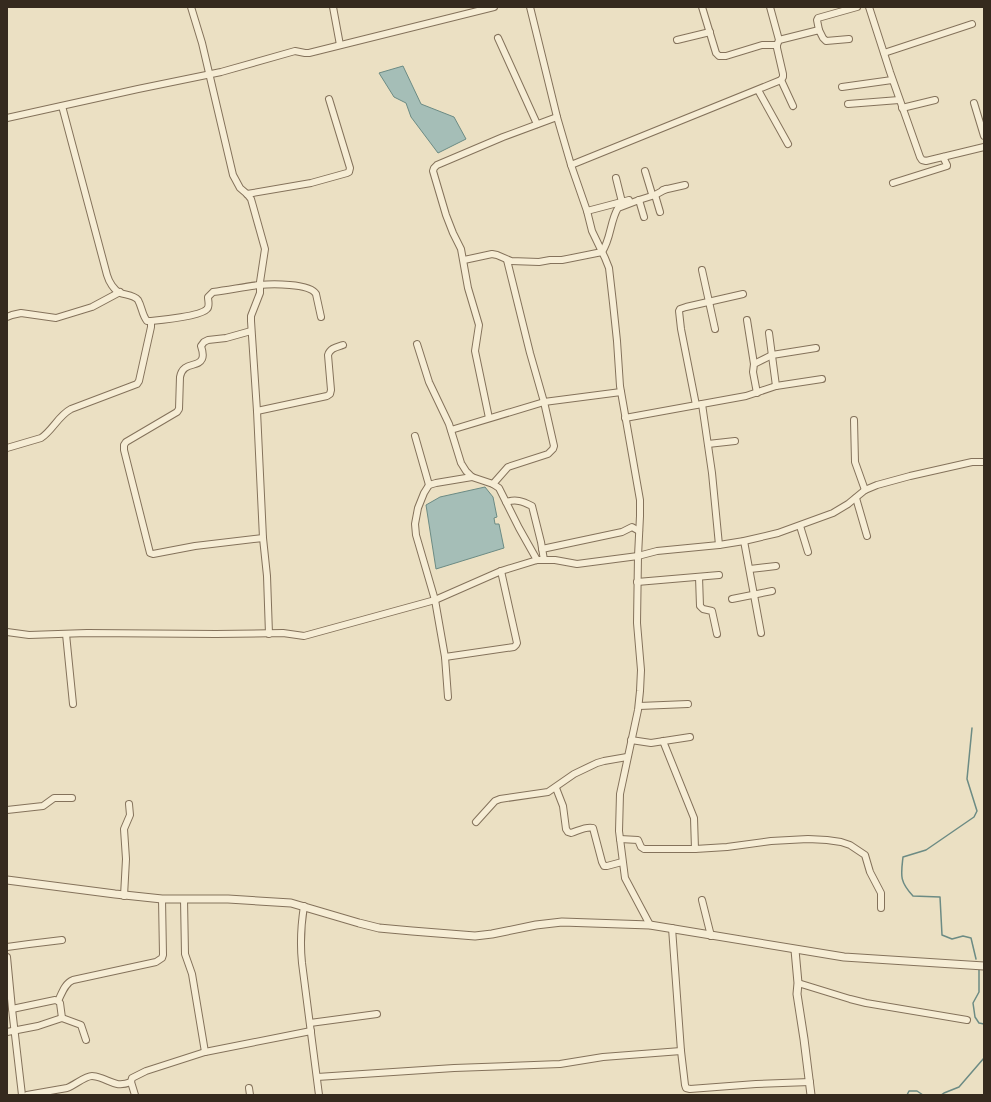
<svg xmlns="http://www.w3.org/2000/svg" width="991" height="1102" viewBox="0 0 991 1102" font-family="Lora,serif">
  <style>
    .water { fill: #a5beb7; stroke: #6c8b84 }
    .lines { fill: none; stroke-linecap: round; stroke-linejoin: round }
    .stream { stroke: #6c8b84; stroke-width: 1.5 }
    .minor-casing { stroke: #84725b; stroke-width: 8 }
    .tertiary-casing { stroke: #84725b; stroke-width: 9 }
    .minor { stroke: #f6edd5; stroke-width: 6 }
    .tertiary { stroke: #f6edd5; stroke-width: 7 }
  </style>
  <rect width="100%" height="100%" fill="#ebe0c3"/>
  <g class="water">
    <path d="M 403,66 L 421,104 L 454,117 L 466,139 L 438,153 L 411,117 L 406,103 L 394,97 L 379,73 Z"/>
    <path d="M 485,487 L 493,497 L 497,517 L 494,518 L 495,524 L 499,524 L 504,548 L 436,569 L 426,505 L 440,497 Z"/>
  </g>
  <g class="lines">
    <g class="stream">
      <path d="M 972,728 L 967,779 L 977,811 L 974,817 L 926,850 L 903,857 C 901,875 899,881 913,896 L 940,897 L 942,935 L 952,939 L 963,936 L 971,938 L 976,959"/>
      <path d="M 979,969 L 979,992 L 973,1003 L 975,1017 L 979,1023 L 984,1024"/>
      <path d="M 907,1095 L 909,1091 L 917,1091 L 923,1095"/>
      <path d="M 941,1095 L 944,1093 L 959,1087 L 984,1058"/>
    </g>
    <g class="minor-casing">
      <g id="minor">
        <path d="M 191,7 L 202,43 L 233,175 L 240,188 L 247,194 L 251,199 L 265,249 L 260,282 L 260,293 L 251,316 L 251,321 L 257,411 L 263,538 L 267,576 L 269,634"/>
        <path d="M 333,7 L 340,45"/>
        <path d="M 530,7 L 557,117 L 571,165 L 587,211 L 592,231 L 605,258 L 609,268 L 613,303 L 617,341 L 620,386 L 640,500 L 640,516 L 638,556 L 637,623 L 641,670 L 640,691 L 638,710 L 620,794 L 619,831 L 625,878 L 650,925"/>
        <path d="M 702,7 L 716,53 L 719,56 L 726,56 L 762,45 L 777,45"/>
        <path d="M 869,7 L 890,72 L 920,157 L 922,160 L 926,161 L 984,147"/>
        <path d="M 819,30 L 817,20 L 818,18 L 857,7"/>
        <path d="M 498,38 L 537,124"/>
        <path d="M 677,40 L 710,32"/>
        <path d="M 779,40 L 819,30 L 823,38 L 826,41 L 849,39"/>
        <path d="M 884,53 L 972,24"/>
        <path d="M 781,80 L 793,106"/>
        <path d="M 842,87 L 892,80"/>
        <path d="M 758,90 L 788,144"/>
        <path d="M 974,103 L 984,136"/>
        <path d="M 848,104 L 899,100"/>
        <path d="M 62,106 L 107,275 C 109,282 114,290 120,293 C 126,295 134,295 138,300 C 142,307 142,315 147,321 L 151,321 C 162,320 201,316 207,309 C 210,306 208,301 208,297 L 213,292 C 228,290 244,287 259,285 C 271,284 310,283 316,294 L 321,317"/>
        <path d="M 902,108 L 935,100"/>
        <path d="M 7,118 L 138,89 L 221,72 L 295,51 L 305,53 L 309,53 L 494,7"/>
        <path d="M 571,165 L 781,80 L 783,77 L 783,74 L 777,48 L 777,45 L 779,40 L 770,7"/>
        <path d="M 645,171 L 652,194"/>
        <path d="M 616,178 L 622,202"/>
        <path d="M 893,183 L 947,166 L 947,165 L 943,157"/>
        <path d="M 663,190 L 685,185"/>
        <path d="M 247,194 L 311,183 L 347,173 L 349,172 L 350,168 L 329,99"/>
        <path d="M 655,195 L 660,212"/>
        <path d="M 639,200 L 644,217"/>
        <path d="M 587,211 L 629,200"/>
        <path d="M 464,260 L 492,254 L 497,255 L 511,261 L 539,262 L 550,260 L 562,260 L 602,252 C 611,239 610,221 618,208 L 639,200 L 655,195 L 666,189"/>
        <path d="M 702,270 L 715,329"/>
        <path d="M 7,317 L 12,315 L 21,313 L 56,318 L 92,307 L 120,292"/>
        <path d="M 747,320 L 754,364"/>
        <path d="M 251,331 L 226,338 L 208,340 L 204,342 L 201,346 C 202,349 204,355 202,359 C 198,368 183,361 180,377 L 179,409 L 177,412 L 126,442 L 124,445 L 124,450 L 150,553 L 153,554 L 195,546 L 263,538"/>
        <path d="M 769,333 L 776,386"/>
        <path d="M 417,344 L 429,382 L 449,424 L 461,463 L 466,471 L 472,477 L 493,484 L 499,488 L 519,528 L 537,560"/>
        <path d="M 757,393 L 753,372 L 754,364 L 772,355 L 816,348"/>
        <path d="M 702,404 L 712,473 L 719,545"/>
        <path d="M 696,405 L 681,329 L 679,311 L 680,309 L 686,307 L 743,294"/>
        <path d="M 257,411 L 327,396 L 330,394 L 331,390 L 328,355 C 330,348 337,347 343,345"/>
        <path d="M 489,418 L 475,351 L 479,325 L 468,288 L 461,249 L 453,233 L 446,215 L 433,171 L 434,168 L 437,165 L 503,137 L 557,117"/>
        <path d="M 625,418 L 746,396 L 776,386 L 822,379"/>
        <path d="M 854,420 L 855,462 L 865,490"/>
        <path d="M 451,430 L 544,402 L 621,392"/>
        <path d="M 415,436 L 429,485"/>
        <path d="M 708,444 L 735,441"/>
        <path d="M 7,448 L 41,438 C 53,430 58,416 71,409 L 137,384 L 139,381 L 151,327 L 151,321"/>
        <path d="M 493,484 L 508,467 L 548,454 L 553,449 L 554,446 L 544,402 L 530,353 L 507,260"/>
        <path d="M 856,498 L 867,536"/>
        <path d="M 506,502 C 516,499 522,501 532,506 L 541,542 L 544,560"/>
        <path d="M 800,526 L 808,552"/>
        <path d="M 744,541 L 761,633"/>
        <path d="M 542,549 L 622,532 L 632,527 L 639,531"/>
        <path d="M 750,569 L 776,566"/>
        <path d="M 699,577 L 700,606 L 703,609 L 712,611 L 717,634"/>
        <path d="M 637,582 L 719,575"/>
        <path d="M 732,599 L 772,591"/>
        <path d="M 7,632 L 29,635 L 87,633 L 216,634 L 283,633 L 304,636 L 435,600 L 501,571 L 537,560 L 555,560 L 577,564 L 638,556 L 657,551 L 719,545 L 744,541 L 778,533 L 833,513 L 848,504 L 865,490 L 877,485 L 910,476 L 972,462 L 984,462"/>
        <path d="M 66,634 L 73,704"/>
        <path d="M 445,657 L 514,647 L 516,645 L 517,643 L 501,571"/>
        <path d="M 448,697 L 445,657 L 435,600 L 416,535 L 415,524 L 418,508 L 424,493 L 429,485 L 436,483 L 472,477"/>
        <path d="M 639,706 L 688,704"/>
        <path d="M 631,740 L 651,743 L 690,737"/>
        <path d="M 663,741 L 694,818 L 695,849"/>
        <path d="M 556,788 L 563,806 L 566,829 L 568,832 L 571,833 C 578,831 586,826 593,828 L 602,862 L 604,866 L 607,866 L 622,862"/>
        <path d="M 7,810 L 43,806 L 54,798 L 72,798"/>
        <path d="M 476,822 L 495,801 L 500,799 L 548,792 L 574,774 L 597,763 L 604,761 L 627,757"/>
        <path d="M 620,839 L 638,840 L 641,847 L 644,849 L 695,849 L 727,847 L 771,841 L 808,839 L 827,840 L 841,842 L 850,845 L 865,855 L 870,872 L 881,893 L 881,908"/>
        <path d="M 124,896 L 126,859 L 124,829 L 130,815 L 129,804"/>
        <path d="M 184,899 L 185,954 L 192,974 L 205,1052"/>
        <path d="M 702,900 L 711,936"/>
        <path d="M 304,906 C 301,925 300,944 302,963 L 319,1095"/>
        <path d="M 672,928 L 681,1051 L 685,1085 L 686,1088 L 690,1089 L 756,1084 L 810,1082"/>
        <path d="M 7,947 L 29,944 L 62,940"/>
        <path d="M 7,957 L 12,1009 L 22,1095"/>
        <path d="M 798,983 L 850,999 L 866,1003 L 967,1020"/>
        <path d="M 58,1001 C 62,993 65,983 73,980 L 156,962 L 162,958 L 163,955 L 162,899"/>
        <path d="M 12,1009 L 55,1000 L 58,1001 L 60,1003 L 62,1018"/>
        <path d="M 310,1023 L 377,1014"/>
        <path d="M 7,1032 L 38,1026 L 62,1018 L 81,1025 L 86,1040"/>
        <path d="M 317,1077 L 454,1068 L 560,1064 L 603,1057 L 681,1051"/>
        <path d="M 249,1088 L 250,1095"/>
        <path d="M 27,1095 L 67,1088 C 75,1085 85,1076 92,1076 C 95,1076 98,1077 101,1078 C 114,1083 118,1087 131,1082"/>
        <path d="M 135,1095 L 131,1082 L 132,1078 L 146,1071 L 205,1052 L 311,1031"/>
      </g>
    </g>
    <g class="tertiary-casing">
      <g id="tertiary">
        <path d="M 7,880 L 115,894 L 162,899 L 228,899 L 291,903 L 359,923 L 379,928 L 412,931 L 475,936 L 492,934 L 536,925 L 562,922 L 650,925 L 844,957 L 984,966"/>
        <path d="M 795,950 L 798,983 L 797,994 L 804,1039 L 811,1095"/>
      </g>
    </g>
    <use href="#minor" class="minor"/>
    <use href="#tertiary" class="tertiary"/>
  </g>
  <rect width="991" height="1102" fill="none" stroke="#352a1e" stroke-width="16"/>
</svg>
